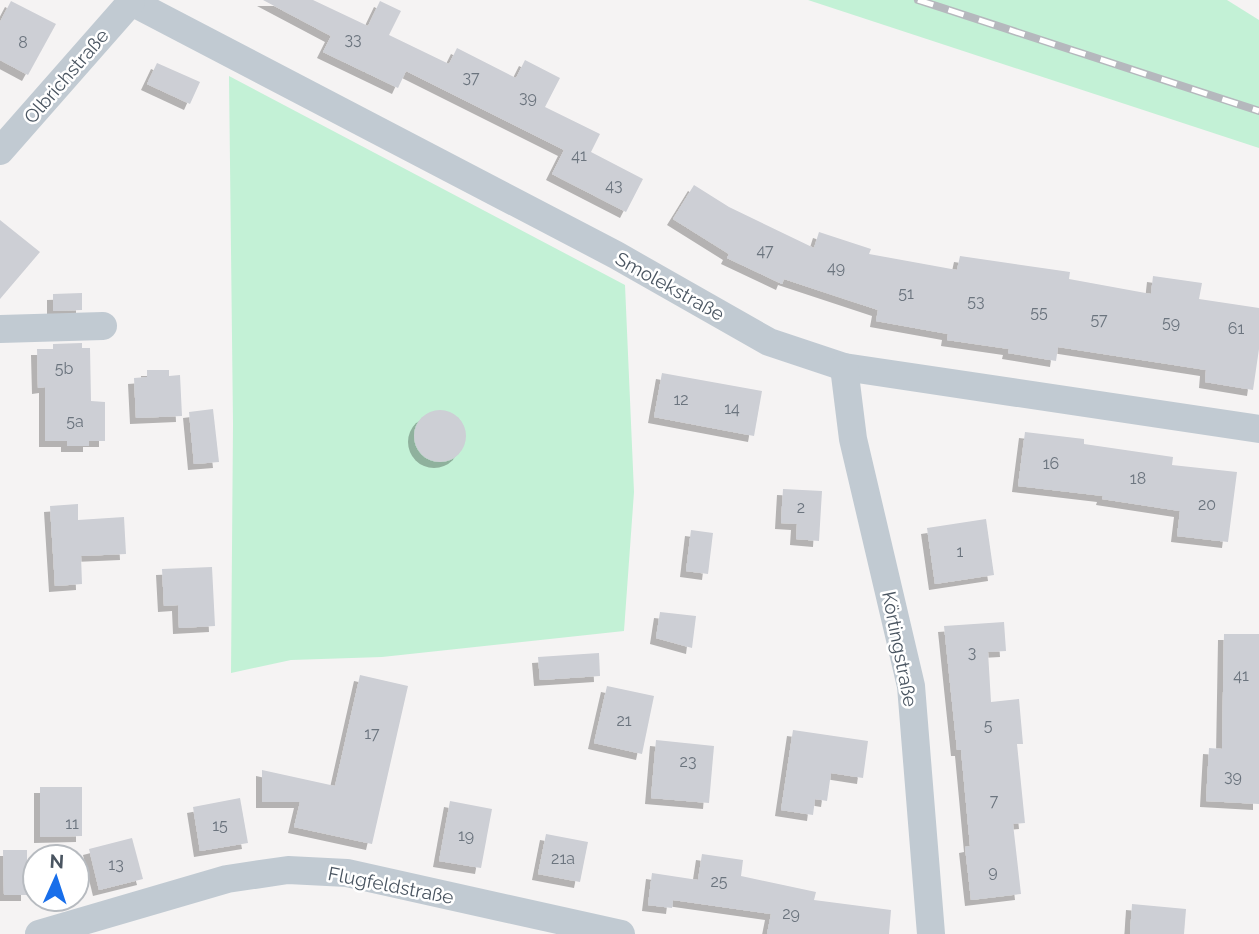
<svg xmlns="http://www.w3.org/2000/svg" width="1259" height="934" viewBox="0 0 1259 934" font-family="Raleway,sans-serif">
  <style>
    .green { fill: #c3f1d6 }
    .building { fill: #cdcfd5; filter: url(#shadow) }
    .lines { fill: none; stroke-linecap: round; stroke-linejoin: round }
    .minor { stroke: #c1cad2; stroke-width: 28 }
    .rail-casing { stroke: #b5b8bd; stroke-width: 8 }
    .rail { stroke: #fff; stroke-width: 5; stroke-dasharray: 16; stroke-linecap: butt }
    .labels { text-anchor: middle; stroke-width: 5; stroke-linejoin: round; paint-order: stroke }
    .number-label { font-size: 16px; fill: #6b747e }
    .street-label { font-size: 19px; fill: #4a5561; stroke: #fff }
  </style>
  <defs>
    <filter id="shadow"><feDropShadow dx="-6" dy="6" stdDeviation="0" flood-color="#0004"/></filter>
  </defs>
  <rect width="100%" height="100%" fill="#f5f3f3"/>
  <g class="green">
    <path d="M 808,0 L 1227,0 L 1259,20 L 1259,148 Z"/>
    <path d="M 229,76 L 625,285 L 634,492 L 624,631 L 382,657 L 291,660 L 231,673 L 233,424 Z"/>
  </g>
  <g class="building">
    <path d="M 263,0 L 313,0 L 368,26 L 380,1 L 401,11 L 389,35 L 449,64 L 457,48 L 516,78 L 525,60 L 560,78 L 545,107 L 600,134 L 591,152 L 643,179 L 626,212 L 552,174 L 564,150 L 406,71 L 398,88 L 323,52 L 331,36 Z"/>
    <path d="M 11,1 L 56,24 L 28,75 L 0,60 L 0,22 Z"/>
    <path d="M 157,63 L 200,82 L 190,104 L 147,84 Z"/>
    <path d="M 694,185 L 729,207 L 814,248 L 819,232 L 871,249 L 869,254 L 957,270 L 960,256 L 1070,272 L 1069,279 L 1151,294 L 1153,276 L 1202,283 L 1199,299 L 1259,308 L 1259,349 L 1253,390 L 1205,382 L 1206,370 L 1058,347 L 1056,361 L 1008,353 L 1009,349 L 947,340 L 948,334 L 876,321 L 878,310 L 784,279 L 782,284 L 727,258 L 729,254 L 673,219 Z"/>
    <path d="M 0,220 L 40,252 L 0,299 Z"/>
    <path d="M 82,293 L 82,310 L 53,311 L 53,294 Z"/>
    <path d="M 82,343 L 82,348 L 90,348 L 91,401 L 105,402 L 105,441 L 89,441 L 89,446 L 67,446 L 67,441 L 45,441 L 45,387 L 38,388 L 37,349 L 53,349 L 53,344 Z"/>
    <path d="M 147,370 L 169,370 L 169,376 L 180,375 L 182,416 L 136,418 L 134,378 L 147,377 Z"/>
    <path d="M 662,373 L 762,391 L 754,436 L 654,417 Z"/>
    <path d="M 213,409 L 219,462 L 194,464 L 189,412 Z"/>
    <circle cx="440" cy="436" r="26"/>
    <path d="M 1025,432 L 1084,439 L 1084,444 L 1173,457 L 1172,465 L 1237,472 L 1228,542 L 1177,536 L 1180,511 L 1102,499 L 1103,496 L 1018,486 Z"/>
    <path d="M 783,489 L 822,491 L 819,541 L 796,539 L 797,524 L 781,523 Z"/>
    <path d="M 78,504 L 78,520 L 124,517 L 126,554 L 81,556 L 82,584 L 55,586 L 50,506 Z"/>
    <path d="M 986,519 L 994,575 L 935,584 L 927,528 Z"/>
    <path d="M 691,530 L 713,533 L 708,574 L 686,571 Z"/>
    <path d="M 212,567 L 215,626 L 179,628 L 178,605 L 164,606 L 162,569 Z"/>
    <path d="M 660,612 L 696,616 L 692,648 L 656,638 Z"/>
    <path d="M 1004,622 L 1006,651 L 988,652 L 991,702 L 1019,699 L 1023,744 L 1017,744 L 1025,823 L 1013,824 L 1021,894 L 971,900 L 965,847 L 970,846 L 961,750 L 957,750 L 944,626 Z"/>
    <path d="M 1224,634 L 1259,634 L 1259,804 L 1206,801 L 1209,748 L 1222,749 Z"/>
    <path d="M 599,653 L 600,676 L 540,680 L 538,657 Z"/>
    <path d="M 360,675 L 408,686 L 372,844 L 294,827 L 300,802 L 262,802 L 262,770 L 335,786 Z"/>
    <path d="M 607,686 L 654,696 L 642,754 L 594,743 Z"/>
    <path d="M 793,730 L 868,741 L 863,778 L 831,773 L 827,801 L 815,799 L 813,815 L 781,810 Z"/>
    <path d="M 656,740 L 714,746 L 709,803 L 651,798 Z"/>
    <path d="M 40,787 L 82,787 L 82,836 L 40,837 Z"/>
    <path d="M 240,798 L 248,843 L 200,851 L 193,807 Z"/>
    <path d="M 450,801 L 492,809 L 481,868 L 439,861 Z"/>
    <path d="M 546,834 L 588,842 L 580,882 L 538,874 Z"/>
    <path d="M 132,838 L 143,879 L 99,890 L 89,849 Z"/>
    <path d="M 3,850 L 27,850 L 27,895 L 4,895 Z"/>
    <path d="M 702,854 L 743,860 L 741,876 L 816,892 L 814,900 L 891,910 L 889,934 L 767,934 L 771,914 L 673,900 L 672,908 L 648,905 L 652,873 L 698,880 Z"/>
    <path d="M 1132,904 L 1186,909 L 1184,934 L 1130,934 Z"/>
  </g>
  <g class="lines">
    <g class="minor">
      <path d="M 128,0 L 616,255 L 769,342 L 844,367 L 1259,429"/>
      <path d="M 0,151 L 131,2"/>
      <path d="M 0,329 L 103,326"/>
      <path d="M 844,367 L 853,439 L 911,686 L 931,934"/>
      <path d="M 39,934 L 227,879 L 288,870 L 347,873 L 621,934"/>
    </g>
    <g class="rail-casing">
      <path id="rail" d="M 918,0 L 1259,111"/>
    </g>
    <use href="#rail" class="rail"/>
  </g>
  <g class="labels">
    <g class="number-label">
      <text x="353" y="45">33</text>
      <text x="23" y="48">8</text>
      <text x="471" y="83">37</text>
      <text x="528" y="103">39</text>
      <text x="579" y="161">41</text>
      <text x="614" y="191">43</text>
      <text x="765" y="256">47</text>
      <text x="836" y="273">49</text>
      <text x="906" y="299">51</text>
      <text x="976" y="307">53</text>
      <text x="1039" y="318">55</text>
      <text x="1099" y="325">57</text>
      <text x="1171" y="328">59</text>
      <text x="1236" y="334">61</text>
      <text x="64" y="374">5b</text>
      <text x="681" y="405">12</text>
      <text x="732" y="414">14</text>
      <text x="75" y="427">5a</text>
      <text x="1051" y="469">16</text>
      <text x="1138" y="484">18</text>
      <text x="1207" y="510">20</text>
      <text x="801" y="513">2</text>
      <text x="960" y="557">1</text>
      <text x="972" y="658">3</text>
      <text x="1241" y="681">41</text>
      <text x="624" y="726">21</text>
      <text x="988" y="731">5</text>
      <text x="372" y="739">17</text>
      <text x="688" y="767">23</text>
      <text x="1233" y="782">39</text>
      <text x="994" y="806">7</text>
      <text x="72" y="829">11</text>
      <text x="220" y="831">15</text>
      <text x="466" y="841">19</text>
      <text x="563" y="864">21a</text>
      <text x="116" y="870">13</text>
      <text x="993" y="877">9</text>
      <text x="719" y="887">25</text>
      <text x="791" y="919">29</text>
    </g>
    <g class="street-label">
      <text transform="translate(66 76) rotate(-49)" y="7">Olbrichstraße</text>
      <text transform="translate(670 286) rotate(29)" y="7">Smolekstraße</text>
      <text transform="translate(900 649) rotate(79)" y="7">Körtingstraße</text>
      <text transform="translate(391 885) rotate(11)" y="7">Flugfeldstraße</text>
    </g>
  </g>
  <g transform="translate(56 878) rotate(3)"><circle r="33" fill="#ffffff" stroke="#b7bbc0" stroke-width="2"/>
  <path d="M0-5L12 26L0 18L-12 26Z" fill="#186eea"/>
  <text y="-10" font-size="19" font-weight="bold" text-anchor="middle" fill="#4a5561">N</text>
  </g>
</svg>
